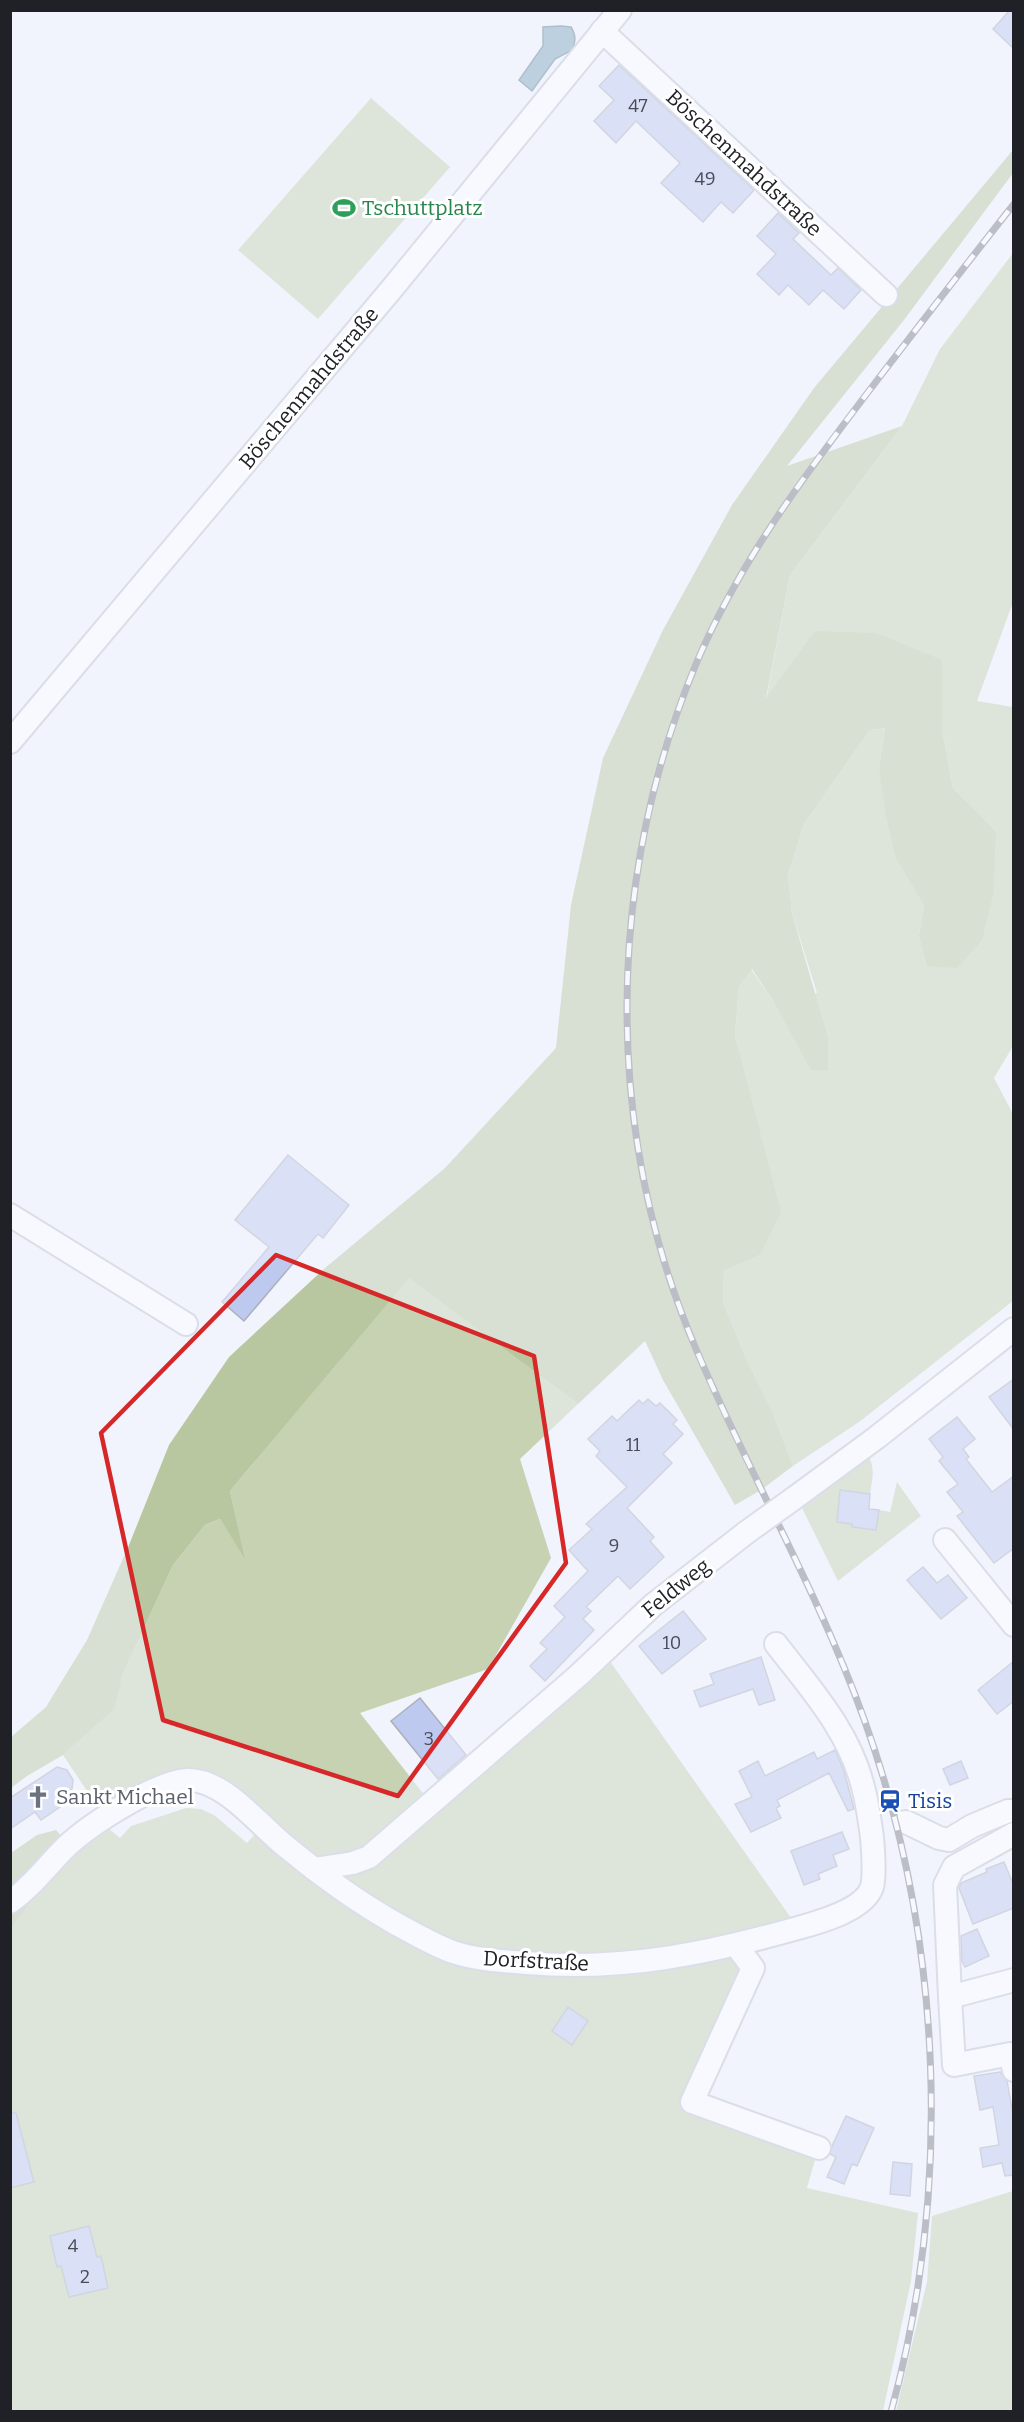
<svg xmlns="http://www.w3.org/2000/svg" width="1024" height="2422" viewBox="0 0 1024 2422" font-family="Bitter,serif">
  <style>
    .green { fill: #c6d2b2 }
    .forest { fill: #b9c7a1 }
    .water { fill: #7fa5bd; stroke: #627d90; stroke-width: 1.5 }
    .building { fill: #bec9ef; stroke: #adb0bb; stroke-width: 1.5 }
    .lines { fill: none; stroke-linecap: round; stroke-linejoin: round }
    .minor-casing { stroke: #c0c4cf; stroke-width: 26 }
    .minor { stroke: #fff; stroke-width: 22 }
    .rail-casing { stroke: #7b7d83; stroke-width: 7 }
    .rail { stroke: #fff; stroke-width: 4.5; stroke-dasharray: 14; stroke-linecap: butt }
    .minor-bridge-casing { stroke: #c0c4cf; stroke-width: 26; stroke-linecap: butt }
    .minor-bridge { stroke: #fff; stroke-width: 22 }
    .marked { fill: none; stroke: #d62828; stroke-width: 4.5; stroke-linejoin: round }
    .labels { text-anchor: middle; stroke-width: 6; stroke-linejoin: round; paint-order: stroke }
    .number-label { font-size: 18px; fill: #484b58 }
    .street-label { font-size: 21px; fill: #202126; stroke: #fff }
    .leisure-label { font-size: 21px; fill: #27864d; stroke: #fff; text-anchor: start }
    .worship-label { font-size: 21px; fill: #5b616d; stroke: #fff; text-anchor: start }
    .transit-label { font-size: 21px; fill: #164399; stroke: #fff; text-anchor: start }
  </style>
  <rect width="100%" height="100%" fill="#f1f4fd"/>
  <g class="green">
    <path d="M 371,98 L 450,167 L 318,319 L 238,250 Z"/>
    <path d="M 1013,253 L 1013,602 L 977,701 L 1013,707 L 1013,1046 L 994,1078 L 1013,1114 L 1013,1301 L 859,1422 L 793,1466 L 773,1413 L 745,1356 L 723,1302 L 724,1271 L 760,1255 L 746,1084 L 735,1036 L 739,986 L 751,969 L 774,1002 L 817,993 L 792,913 L 788,875 L 804,824 L 870,730 L 885,728 L 879,768 L 912,885 L 924,906 L 919,935 L 996,833 L 953,788 L 942,729 L 942,660 L 766,700 L 790,575 L 902,426 L 940,349 Z"/>
    <path d="M 409,1277 L 578,1404 L 520,1459 L 551,1558 L 488,1669 L 360,1713 L 433,1806 L 607,1657 L 796,1925 L 739,1943 L 751,1969 L 694,2101 L 819,2146 L 807,2188 L 918,2213 L 911,2281 L 883,2411 L 11,2411 L 10,1928 L 46,1881 L 44,1872 L 108,1828 L 120,1838 L 131,1826 L 186,1808 L 201,1809 L 214,1815 L 247,1843 L 257,1832 L 221,1785 L 151,1788 L 97,1806 L 63,1755 L 113,1709 L 123,1674 L 173,1565 L 205,1525 L 220,1519 L 244,1556 L 230,1491 Z"/>
    <path d="M 868,1456 C 876,1468 872,1480 870,1494 L 841,1490 L 837,1522 L 852,1524 L 852,1527 L 876,1530 L 879,1510 L 890,1512 L 897,1482 L 921,1516 L 838,1581 L 802,1508 Z"/>
    <path d="M 1013,2191 L 1013,2411 L 896,2411 L 927,2282 L 932,2216 Z"/>
  </g>
  <g class="forest">
    <path d="M 1013,150 L 1013,173 L 904,320 L 787,466 L 902,426 L 790,575 L 766,698 L 815,631 L 876,633 L 942,660 L 942,729 L 953,788 L 996,832 L 993,895 L 982,940 L 957,968 L 927,966 L 919,935 L 924,906 L 895,856 L 886,815 L 879,768 L 885,728 L 870,730 L 804,824 L 788,875 L 792,913 L 828,1038 L 828,1071 L 811,1070 L 774,1002 L 752,969 L 739,986 L 735,1036 L 781,1212 L 760,1255 L 724,1271 L 723,1302 L 745,1356 L 773,1413 L 793,1466 L 761,1490 L 735,1505 L 663,1380 L 645,1341 L 578,1404 L 409,1278 L 230,1491 L 245,1559 L 220,1519 L 205,1525 L 173,1565 L 123,1674 L 114,1709 L 63,1755 L 27,1776 L 11,1788 L 11,1737 L 46,1707 L 87,1640 L 129,1545 L 169,1445 L 229,1357 L 325,1268 L 445,1168 L 556,1048 L 571,905 L 603,758 L 663,630 L 732,505 L 814,388 Z"/>
    <path d="M 56,1830 L 69,1845 L 46,1881 L 11,1928 L 11,1853 L 37,1835 Z"/>
  </g>
  <path class="water" d="M 561,26 L 571,27 C 576,35 576,41 572,50 L 555,59 L 532,91 L 519,80 L 543,46 L 543,27 Z"/>
  <g class="building">
    <path d="M 1010,10 L 1014,10 L 1014,49 L 993,29 Z"/>
    <path d="M 619,65 L 754,190 L 733,213 L 721,202 L 703,222 L 661,183 L 680,163 L 636,121 L 616,143 L 594,121 L 614,100 L 599,86 Z"/>
    <path d="M 778,213 L 799,233 L 793,239 L 831,275 L 838,268 L 861,290 L 844,309 L 823,290 L 809,305 L 788,285 L 779,295 L 757,274 L 776,254 L 757,236 Z"/>
    <path d="M 288,1155 L 349,1205 L 323,1238 L 318,1234 L 244,1321 L 222,1302 L 269,1247 L 235,1220 Z"/>
    <path d="M 1014,1379 L 1014,1430 L 989,1397 Z"/>
    <path d="M 648,1399 L 656,1406 L 660,1403 L 677,1420 L 673,1424 L 683,1434 L 663,1454 L 672,1463 L 627,1508 L 654,1537 L 650,1541 L 664,1557 L 630,1589 L 618,1576 L 586,1607 L 591,1611 L 583,1619 L 594,1630 L 545,1681 L 530,1666 L 547,1649 L 540,1643 L 565,1617 L 554,1606 L 588,1571 L 569,1550 L 592,1529 L 586,1524 L 627,1487 L 596,1456 L 600,1451 L 588,1439 L 612,1416 L 617,1421 L 639,1400 L 643,1404 Z"/>
    <path d="M 957,1417 L 975,1439 L 963,1449 L 969,1457 L 966,1459 L 992,1492 L 1014,1476 L 1014,1548 L 994,1563 L 957,1516 L 963,1512 L 947,1492 L 958,1484 L 939,1461 L 943,1457 L 929,1439 Z"/>
    <path d="M 840,1490 L 870,1494 L 869,1509 L 879,1510 L 876,1530 L 852,1527 L 852,1524 L 837,1522 Z"/>
    <path d="M 923,1567 L 937,1583 L 948,1575 L 967,1598 L 941,1619 L 907,1580 Z"/>
    <path d="M 683,1611 L 706,1639 L 662,1674 L 639,1646 Z"/>
    <path d="M 761,1657 L 775,1700 L 759,1705 L 753,1689 L 700,1707 L 694,1691 L 714,1684 L 710,1674 Z"/>
    <path d="M 1014,1661 L 1014,1701 L 997,1714 L 978,1690 Z"/>
    <path d="M 420,1698 L 466,1755 L 438,1779 L 391,1721 Z"/>
    <path d="M 835,1750 L 844,1771 L 854,1809 L 848,1811 L 829,1773 L 777,1800 L 780,1806 L 776,1808 L 781,1818 L 751,1832 L 735,1804 L 752,1797 L 739,1771 L 758,1761 L 765,1776 L 814,1752 L 817,1759 Z"/>
    <path d="M 961,1761 L 968,1778 L 950,1785 L 943,1769 Z"/>
    <path d="M 57,1767 L 67,1770 L 73,1780 L 72,1789 L 62,1795 L 67,1802 L 41,1820 L 35,1812 L 10,1829 L 10,1798 Z"/>
    <path d="M 842,1832 L 849,1849 L 833,1855 L 837,1866 L 818,1874 L 820,1879 L 804,1885 L 791,1851 Z"/>
    <path d="M 1004,1862 L 1014,1886 L 1014,1908 L 973,1924 L 959,1888 L 961,1883 L 987,1872 L 986,1869 Z"/>
    <path d="M 977,1929 L 989,1956 L 965,1967 L 962,1961 L 961,1936 Z"/>
    <path d="M 568,2007 L 588,2021 L 572,2045 L 552,2031 Z"/>
    <path d="M 1000,2072 L 1007,2081 L 1014,2120 L 1014,2175 L 1005,2176 L 1002,2163 L 983,2167 L 980,2148 L 999,2145 L 993,2107 L 980,2110 L 974,2076 Z"/>
    <path d="M 10,2113 L 16,2113 L 34,2182 L 10,2188 Z"/>
    <path d="M 846,2116 L 874,2128 L 857,2166 L 852,2164 L 844,2184 L 827,2177 L 836,2157 L 830,2154 L 832,2146 Z"/>
    <path d="M 893,2162 L 912,2164 L 910,2196 L 890,2194 Z"/>
    <path d="M 89,2226 L 97,2257 L 101,2256 L 108,2288 L 69,2297 L 61,2266 L 57,2267 L 50,2236 Z"/>
  </g>
  <g class="lines">
    <g class="minor-casing">
      <g id="minor">
        <path d="M 602,31 L 886,295"/>
        <path d="M 10,742 L 390,291 L 620,10"/>
        <path d="M 10,1215 L 186,1324"/>
        <path d="M 793,1499 L 876,1438 L 1014,1329"/>
        <path d="M 945,1540 L 1014,1625"/>
        <path d="M 906,1822 L 939,1838 L 949,1840 L 972,1826 L 1008,1811 L 1014,1811"/>
        <path d="M 1014,1834 L 954,1867 L 945,1885 L 950,1997 L 1014,1980"/>
        <path d="M 314,1869 L 353,1863 L 369,1857 L 579,1675 L 653,1605 L 747,1532"/>
        <path d="M 10,1902 C 33,1886 48,1864 68,1845 C 91,1824 157,1781 188,1780 C 225,1779 261,1828 289,1849 C 328,1881 369,1910 413,1933 C 426,1940 439,1947 453,1952 C 477,1960 502,1961 527,1963 C 623,1971 706,1954 798,1928 C 820,1922 864,1910 872,1887 C 875,1876 873,1842 871,1830 C 869,1816 867,1801 863,1787 C 850,1732 810,1688 776,1644"/>
        <path d="M 736,1945 L 753,1968 L 692,2102 L 819,2148"/>
        <path d="M 950,1997 L 954,2065 L 1010,2054 L 1014,2070"/>
      </g>
    </g>
    <use href="#minor" class="minor"/>
    <g class="rail-casing">
      <path id="rail" d="M 891,2412 C 953,2187 943,1938 864,1719 C 818,1591 749,1474 696,1349 C 603,1131 605,882 696,664 C 740,560 807,472 875,383 C 921,323 967,263 1014,204"/>
    </g>
    <use href="#rail" class="rail"/>
    <g class="minor-bridge-casing">
      <path id="minor-bridge" d="M 747,1532 L 793,1499"/>
    </g>
    <use href="#minor-bridge" class="minor-bridge"/>
  </g>
  <path d="M0 0H1024V2422H0ZM 276,1255 L 534,1356 L 566,1563 L 398,1796 L 163,1720 L 101,1433 Z" fill="#f1f4fd" fill-opacity=".55" fill-rule="evenodd"/>
  <path class="marked" d="M 276,1255 L 534,1356 L 566,1563 L 398,1796 L 163,1720 L 101,1433 Z"/>
  <defs>
    <g id="stadium-bare" transform="scale(1.8)"><path d="M0-5a6.5 5 0 1 0 0 10a6.5 5 0 1 0 0-10ZM-3.5-1.8h7v3.6h-7Z" fill="#2e9e5b" stroke="#fff" stroke-width="2.5" paint-order="stroke"/></g>
    <g id="church-bare" transform="scale(1.8)"><path d="M-1.2-6h2.4v3.5h3.3v2.4h-3.3V6h-2.4V-.1h-3.3v-2.4h3.3Z" fill="#6b7280" stroke="#fff" stroke-width="2.5" paint-order="stroke"/></g>
    <g id="station-bare" transform="scale(1.8)"><path d="M-3-6H3Q5-6 5-4V2Q5 4 3 4L4.5 6H3L1.5 4h-3L-3 6H-4.5L-3 4Q-5 4-5 2V-4Q-5-6-3-6ZM-3.5-4v3h7v-3ZM-3.5 1v1.5H-2V1ZM2 1v1.5H3.5V1Z" fill="#1a4fb4" stroke="#fff" stroke-width="2.5" paint-order="stroke"/></g>
  </defs>
  <g fill-rule="evenodd">
    <use href="#stadium-bare" x="344" y="208"/>
    <use href="#church-bare" x="38" y="1797"/>
    <use href="#station-bare" x="890" y="1801"/>
  </g>
  <g class="labels">
    <g class="number-label">
      <text x="638" y="112">47</text>
      <text x="705" y="185">49</text>
      <text x="633" y="1451">11</text>
      <text x="614" y="1552">9</text>
      <text x="672" y="1649">10</text>
      <text x="429" y="1745">3</text>
      <text x="73" y="2252">4</text>
      <text x="85" y="2283">2</text>
    </g>
    <g class="street-label">
      <text transform="translate(744 163) rotate(43)" y="7">Böschenmahdstraße</text>
      <text transform="translate(309 388) rotate(-50)" y="7">Böschenmahdstraße</text>
      <text transform="translate(676 1588) rotate(-39)" y="7">Feldweg</text>
      <text transform="translate(536 1961) rotate(3)" y="7">Dorfstraße</text>
    </g>
    <g class="leisure-label">
      <text x="362" y="215">Tschuttplatz</text>
    </g>
    <g class="worship-label">
      <text x="56" y="1804">Sankt Michael</text>
    </g>
    <g class="transit-label">
      <text x="908" y="1808">Tisis</text>
    </g>
  </g>
  <rect width="1024" height="2422" fill="none" stroke="#202126" stroke-width="24"/>
</svg>
